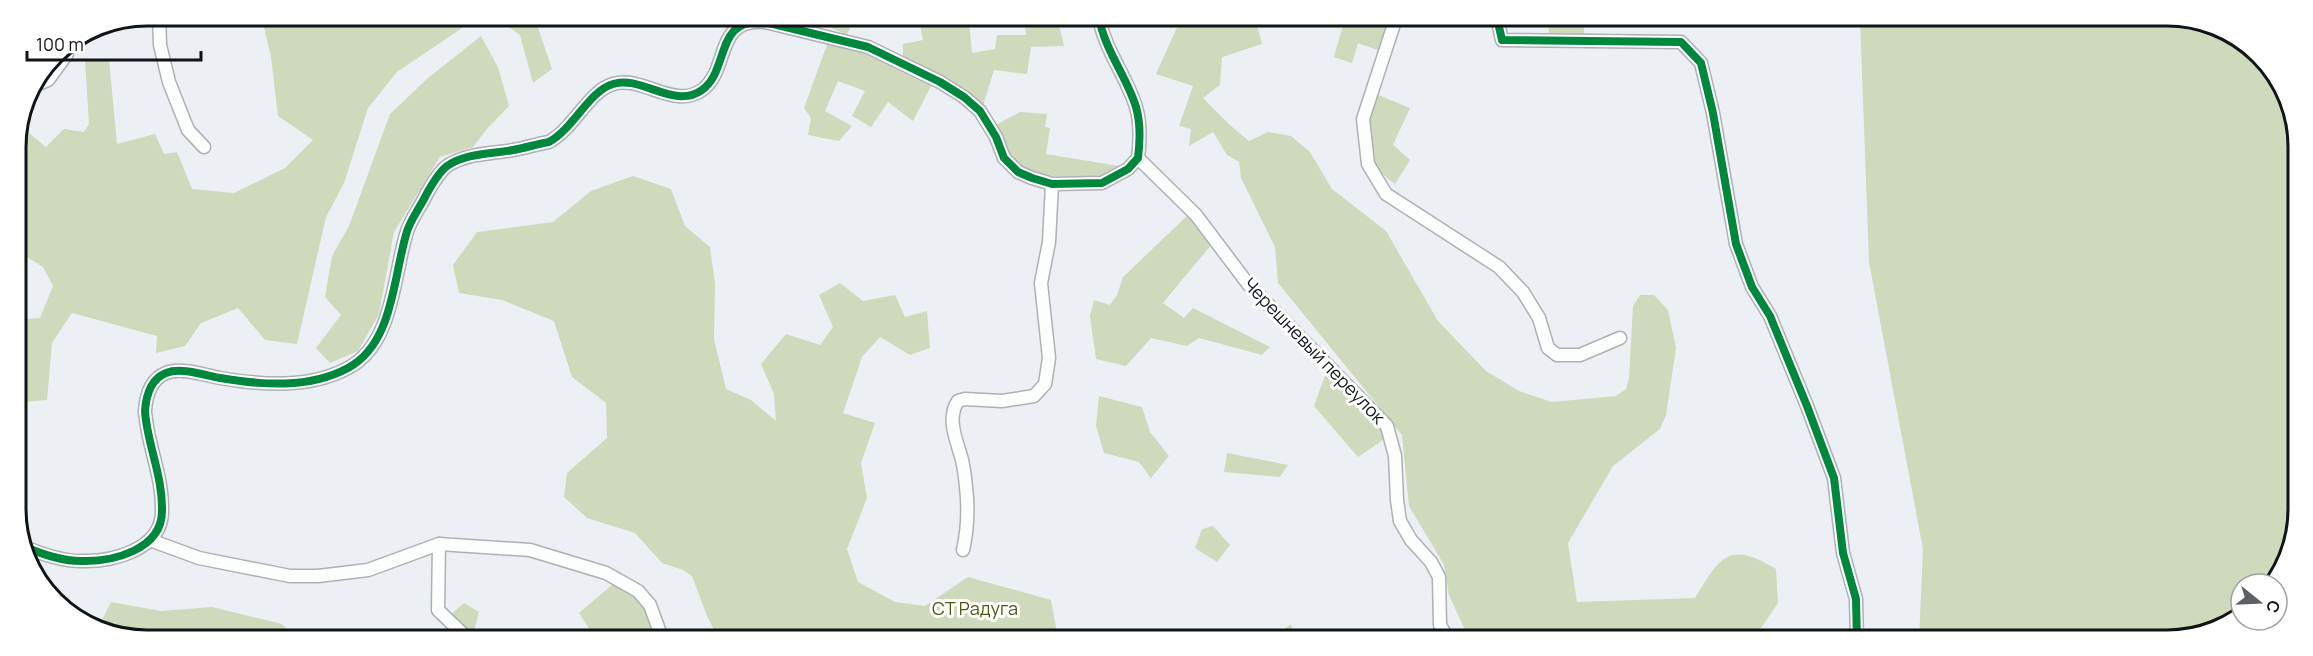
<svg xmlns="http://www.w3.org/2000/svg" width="2313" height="656" viewBox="0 0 2313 656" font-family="Manrope,sans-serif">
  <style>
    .green { fill: #cfd9bb }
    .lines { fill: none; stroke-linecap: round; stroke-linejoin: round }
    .minor-casing { stroke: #adb1b4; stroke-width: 15 }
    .minor { stroke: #fcfdfd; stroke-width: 12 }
    .cycleway-casing { stroke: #fff; stroke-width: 11 }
    .cycleway { stroke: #00873e; stroke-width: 8 }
    .labels { text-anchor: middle; stroke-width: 6; stroke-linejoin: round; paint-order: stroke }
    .street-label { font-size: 18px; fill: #111416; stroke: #fff }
    .park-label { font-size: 18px; fill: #4b5911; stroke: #fff }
    .rim { fill: none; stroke: #111416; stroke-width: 3 }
  </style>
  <rect width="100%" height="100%" fill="#ecf0f4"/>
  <g class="green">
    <path d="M 261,15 L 480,16 L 397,72 L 368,108 L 344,183 L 326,217 L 297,344 L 265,340 L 238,308 L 201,323 L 185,346 L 156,353 L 157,336 L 72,313 L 52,343 L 47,400 L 22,402 L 27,319 L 40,318 L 53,286 L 43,267 L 16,250 L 15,138 L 19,125 L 46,147 L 64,129 L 84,132 L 89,124 L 85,61 L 109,60 L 117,144 L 155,134 L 164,154 L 177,152 L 192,189 L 234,193 L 285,168 L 313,140 L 278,116 L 271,57 Z"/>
    <path d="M 493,16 L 534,16 L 552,69 L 533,83 L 520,35 Z"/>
    <path d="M 834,16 L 854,17 L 847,35 L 831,28 Z"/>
    <path d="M 1024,17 L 1057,17 L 1064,46 L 1031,47 L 1027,74 L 994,70 L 982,109 L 969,92 L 903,59 L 903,44 L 923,40 L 920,24 L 969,21 L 972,53 L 995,49 L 997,35 L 1026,35 Z"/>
    <path d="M 1169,17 L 1213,17 L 1214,20 L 1255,17 L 1262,44 L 1222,57 L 1220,85 L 1203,98 L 1230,125 L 1249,141 L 1268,132 L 1291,136 L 1310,152 L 1332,189 L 1386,231 L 1438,321 L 1486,371 L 1519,391 L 1552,402 L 1616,396 L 1626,389 L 1629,379 L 1633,306 L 1640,295 L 1654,295 L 1668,310 L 1676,348 L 1666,415 L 1660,429 L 1613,466 L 1568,543 L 1577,602 L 1695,598 C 1720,557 1728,540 1776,569 L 1778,603 L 1761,628 L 1733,640 L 1469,639 L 1449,595 L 1444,565 L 1409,506 L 1402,435 L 1278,283 L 1275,247 L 1241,178 L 1239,162 L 1227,155 L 1213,132 L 1189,146 L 1191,129 L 1179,126 L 1193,86 L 1156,74 L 1178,25 Z"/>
    <path d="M 1345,18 L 1369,18 L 1388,23 L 1380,51 L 1358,43 L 1352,63 L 1334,57 Z"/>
    <path d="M 1548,18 L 1584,18 L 1584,36 L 1549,36 Z"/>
    <path d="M 1860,19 L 2200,19 L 2265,60 L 2296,121 L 2294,543 L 2268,584 L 2241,584 L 2241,613 L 2175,641 L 1919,640 L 1923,549 L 1869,262 Z"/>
    <path d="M 481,36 L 498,67 L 509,106 L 486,130 L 473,147 L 440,157 L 394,232 L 379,314 L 358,351 L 330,363 L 316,348 L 341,315 L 325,297 L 332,256 L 349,226 L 390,114 L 428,78 Z"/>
    <path d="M 828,42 L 865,54 L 931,86 L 913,121 L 888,102 L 871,127 L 852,116 L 865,91 L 838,81 L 825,111 L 852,126 L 839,141 L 808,135 L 811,118 L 804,108 Z"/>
    <path d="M 1376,94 L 1410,108 L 1393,145 L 1410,160 L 1395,184 C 1357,157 1362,133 1376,94 Z"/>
    <path d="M 1020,112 L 1047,114 L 1045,127 L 1050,128 L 1046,154 L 1125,167 C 1118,170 1111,175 1104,176 C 1088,180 1029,177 1017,166 C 1006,155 1000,140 994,126 Z"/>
    <path d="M 633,176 L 671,189 L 685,226 L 710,247 L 715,284 L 714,339 L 726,389 L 751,400 L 776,421 L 774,394 L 761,364 L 786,334 L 820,345 L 833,327 L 819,295 L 840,283 L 863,301 L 895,295 L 905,317 L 927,311 L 930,348 L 910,355 L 880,337 L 862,357 L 843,413 L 875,423 L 861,463 L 867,498 L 847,549 L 858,582 L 895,602 L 925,606 L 968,577 L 1051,600 L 1058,638 L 718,638 L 707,616 L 692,576 L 683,570 L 662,563 L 635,533 L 587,518 L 564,497 L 567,473 L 607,438 L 606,403 L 572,377 L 554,321 L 502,300 L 459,293 L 453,265 L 477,232 L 553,222 L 591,191 Z"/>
    <path d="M 1188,215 L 1211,245 L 1163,303 L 1184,318 L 1193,308 L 1270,347 L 1262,355 L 1199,338 L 1187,346 L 1151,338 L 1126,366 L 1096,359 L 1090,316 L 1094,300 L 1110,305 L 1117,295 L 1123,277 Z"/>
    <path d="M 1327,370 L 1382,428 L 1383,440 L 1358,457 L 1314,406 Z"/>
    <path d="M 1099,396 L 1142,407 L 1150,432 L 1169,456 L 1151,478 L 1139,462 L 1104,453 L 1096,426 Z"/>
    <path d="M 1227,453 L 1288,465 L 1280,477 L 1224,472 Z"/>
    <path d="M 1213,526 L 1230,545 L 1217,562 L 1195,548 L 1202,529 Z"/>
    <path d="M 613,584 C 643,599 645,608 658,638 L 595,638 L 579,613 Z"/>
    <path d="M 111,602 L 161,611 L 212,607 L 282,624 L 294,637 L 113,637 L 98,628 Z"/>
    <path d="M 464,603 L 479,612 L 474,631 L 468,635 L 449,616 Z"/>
    <path d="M 1291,624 L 1295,639 L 1270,639 Z"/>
  </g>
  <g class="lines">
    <g class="minor-casing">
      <g id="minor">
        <path d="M 159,15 L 160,45 L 169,82 L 188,130 L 204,147"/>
        <path d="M 1396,18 L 1363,119 L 1368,164 L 1386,194 L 1499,267 L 1523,292 L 1539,318 L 1548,348 L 1557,355 L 1580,355 L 1620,338"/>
        <path d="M 1497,18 L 1502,40 L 1681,42 L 1701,63 L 1713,113 L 1736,244 L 1752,287 L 1770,316 L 1807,406 L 1834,478 L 1843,553 L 1856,599 L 1857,640"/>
        <path d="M 31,87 L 48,80 L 67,54"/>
        <path d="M 1138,158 L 1196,215 L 1248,284 L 1387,426 L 1395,456 L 1397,500 L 1400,521 L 1411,540 L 1431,562 L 1439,577 L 1440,625 L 1448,639"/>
        <path d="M 150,540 L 199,558 L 290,576 L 318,576 L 368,570 L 439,544 L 530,550 L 606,573 L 638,591 L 650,605 L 662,638"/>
        <path d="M 439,544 L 438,610 L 466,637"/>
        <path d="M 23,546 C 41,554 61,561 81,561 C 112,562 162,550 162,511 C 163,476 147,444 145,411 C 146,396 151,379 166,373 C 181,367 204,375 220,378 C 262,385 309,389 348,368 C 393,344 393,279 406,235 C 409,221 420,208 426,195 C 431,186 439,172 447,166 C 466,153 492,154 513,150 C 525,148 537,144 549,142 C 574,128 589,91 613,84 C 642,75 674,110 702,90 C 730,70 714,17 765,22 L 868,47 L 940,82 L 964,97 L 980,111 L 996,137 L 1004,158 L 1018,172 L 1032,178 L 1052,184 L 1102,183 L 1128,169 L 1138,158 C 1140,142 1141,124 1136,107 C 1127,77 1104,49 1099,17"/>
        <path d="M 963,550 C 967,533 968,516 967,498 C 966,486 965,472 962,460 C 957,441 946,419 958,401 L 965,399 L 1002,401 L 1034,396 L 1045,384 L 1049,358 L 1041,283 L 1049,242 L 1052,184"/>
      </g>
    </g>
    <use href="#minor" class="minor"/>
    <g class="cycleway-casing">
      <g id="cycleway">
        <path d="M 1497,18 L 1502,40 L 1681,42 L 1701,63 L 1713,113 L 1736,244 L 1752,287 L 1770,316 L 1807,406 L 1834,478 L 1843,553 L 1856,599 L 1857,640"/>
        <path d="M 23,546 C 41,554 61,561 81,561 C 112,562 162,550 162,511 C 163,476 147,444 145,411 C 146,396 151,379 166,373 C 181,367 204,375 220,378 C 262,385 309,389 348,368 C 393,344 393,279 406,235 C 409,221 420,208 426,195 C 431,186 439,172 447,166 C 466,153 492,154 513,150 C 525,148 537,144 549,142 C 574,128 589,91 613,84 C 642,75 674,110 702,90 C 730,70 714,17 765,22 L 868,47 L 940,82 L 964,97 L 980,111 L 996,137 L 1004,158 L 1018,172 L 1032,178 L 1052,184 L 1102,183 L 1128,169 L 1138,158 C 1140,142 1141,124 1136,107 C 1127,77 1104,49 1099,17"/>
      </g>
    </g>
    <use href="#cycleway" class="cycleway"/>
  </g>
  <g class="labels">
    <g class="street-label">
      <text transform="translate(1314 351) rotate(46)" y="6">Черешневый переулок</text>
    </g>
    <g class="park-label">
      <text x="975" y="615">СТ Радуга</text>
    </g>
  </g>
  <path d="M0 0H2313V656H0ZM147 26H2167A121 121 0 0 1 2288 147V509A121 121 0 0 1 2167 630H147A121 121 0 0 1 26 509V147A121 121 0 0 1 147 26Z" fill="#fff" fill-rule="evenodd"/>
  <path class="rim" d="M147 26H2167A121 121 0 0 1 2288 147V509A121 121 0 0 1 2167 630H147A121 121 0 0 1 26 509V147A121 121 0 0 1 147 26Z"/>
  <g transform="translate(2259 602) rotate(108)"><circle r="28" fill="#ffffff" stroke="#a0a1a2" stroke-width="1.5"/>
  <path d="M0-4.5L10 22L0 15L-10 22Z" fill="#5e6164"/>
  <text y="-9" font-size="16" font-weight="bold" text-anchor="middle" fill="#111416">С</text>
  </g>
  <path d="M27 51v9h174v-9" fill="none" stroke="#111416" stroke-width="3"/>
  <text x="36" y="51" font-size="18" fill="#111416" stroke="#ffffff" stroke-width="4.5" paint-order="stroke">100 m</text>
</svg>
